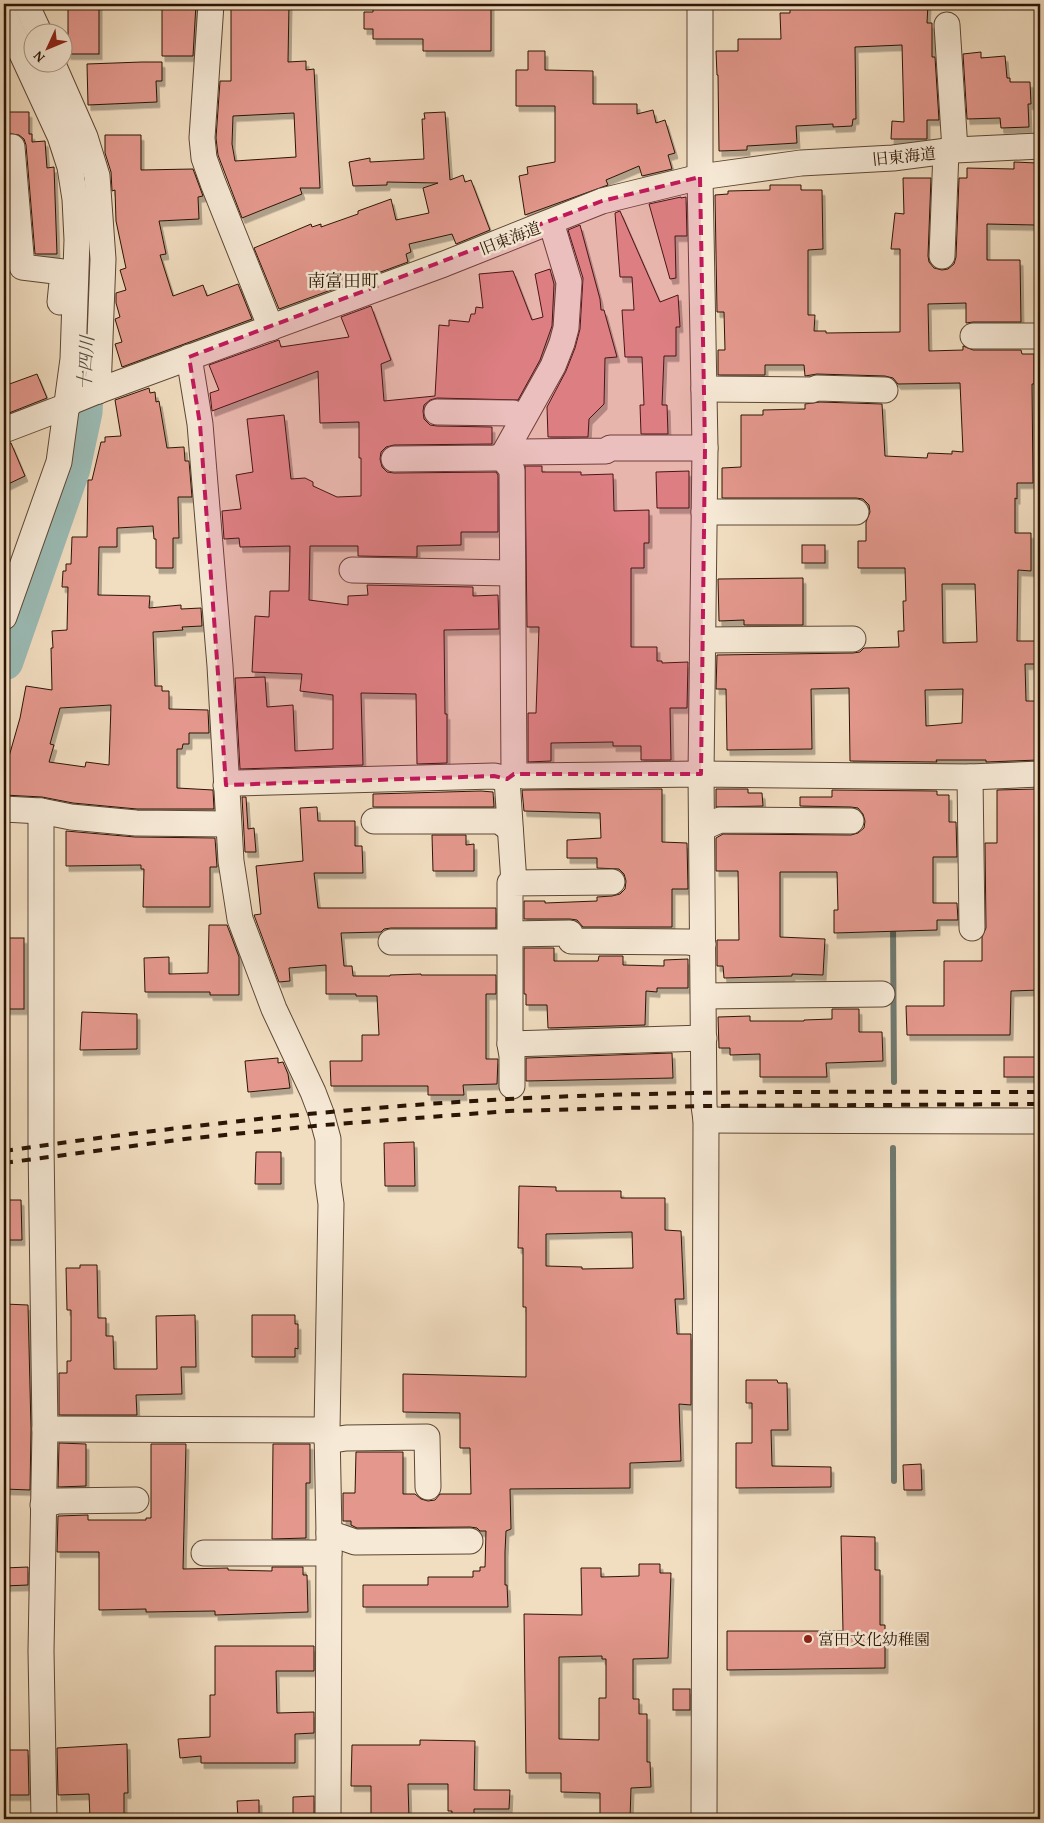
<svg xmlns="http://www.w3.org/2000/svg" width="1044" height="1823" viewBox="0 0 1044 1823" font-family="'Gentium Book Plus','Noto Serif JP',serif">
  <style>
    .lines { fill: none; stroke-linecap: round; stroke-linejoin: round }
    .stream { stroke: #6e796f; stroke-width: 6 }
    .river { stroke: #9bbbb5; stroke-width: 39 }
    .building { fill: #e4988d; stroke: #2b1505; fill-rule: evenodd; filter: url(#shadow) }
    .minor-casing { stroke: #5c4734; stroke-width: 27 }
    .minor { stroke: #f6e9d6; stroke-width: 25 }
    .rail { stroke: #2b1505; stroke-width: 4; stroke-dasharray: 9 9; stroke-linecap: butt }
    .marked { fill: #c2185b; fill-opacity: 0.2; stroke: #c2185b; stroke-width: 4; stroke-dasharray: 10 6; stroke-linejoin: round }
    .poi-dot { fill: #8f2418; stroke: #f6e9d6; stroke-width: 2 }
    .labels { text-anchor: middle; stroke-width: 5; stroke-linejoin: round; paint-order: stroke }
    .street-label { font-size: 16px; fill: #2b1505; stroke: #f6e9d6 }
    .poi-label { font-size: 16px; fill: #2b1505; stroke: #f6e9d6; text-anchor: start }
    .neighbourhood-label { font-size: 18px; fill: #2b1505; stroke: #f6e9d6 }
    .water-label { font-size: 18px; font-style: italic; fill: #524f43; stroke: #f6e9d6 }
  </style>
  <defs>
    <filter id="shadow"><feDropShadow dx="3" dy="5.5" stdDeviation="0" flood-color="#0004"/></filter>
  </defs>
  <rect width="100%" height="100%" fill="#f1ddc0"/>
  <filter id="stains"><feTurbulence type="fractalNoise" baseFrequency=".004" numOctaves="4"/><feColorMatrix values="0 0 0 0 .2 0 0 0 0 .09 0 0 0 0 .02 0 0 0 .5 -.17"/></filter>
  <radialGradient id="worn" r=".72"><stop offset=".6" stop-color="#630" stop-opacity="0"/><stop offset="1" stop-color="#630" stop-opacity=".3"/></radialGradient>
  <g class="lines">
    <g class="stream">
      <path d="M 893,923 L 894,1082"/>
      <path d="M 893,1148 L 894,1481"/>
    </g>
    <g class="river">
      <path d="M 14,4 L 32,46"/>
      <path d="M 4,661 L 71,468 L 83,412 L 91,262"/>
    </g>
  </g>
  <g class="building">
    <rect x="68" y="4" width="31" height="50"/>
    <path d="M 162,4 L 196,4 L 193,56 L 162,56 Z"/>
    <path d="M 231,4 L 289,4 L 288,62 L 306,61 L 306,70 L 314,69 L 320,188 L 300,188 L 302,194 L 242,218 L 218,155 L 216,138 L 220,81 L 231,81 ZM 294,113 L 296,157 L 235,161 L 232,144 L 233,116 Z"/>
    <path d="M 373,4 L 491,4 L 491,51 L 423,51 L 423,39 L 373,39 L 373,29 L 364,29 L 364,12 L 373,12 Z"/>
    <path d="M 790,4 L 928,4 L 927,23 L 932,23 L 932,57 L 935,57 L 939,120 L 927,120 L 927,139 L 891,139 L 892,121 L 904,122 L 902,45 L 855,47 L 856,119 L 853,119 L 852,126 L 833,127 L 833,124 L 796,126 L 797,143 L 747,146 L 747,150 L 719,151 L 718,75 L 717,75 L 716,51 L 738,51 L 738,39 L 781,39 L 780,13 L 790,13 Z"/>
    <path d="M 528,51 L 545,51 L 545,70 L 593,71 L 593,104 L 637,104 L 637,114 L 653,110 L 656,123 L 665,120 L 675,153 L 668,155 L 672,169 L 642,176 L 639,166 L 606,180 L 608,185 L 525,215 L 519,176 L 528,174 L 527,167 L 555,162 L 555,106 L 516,106 L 516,70 L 528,70 Z"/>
    <path d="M 981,52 L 981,58 L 1005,56 L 1007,78 L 1010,78 L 1010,82 L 1030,82 L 1031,104 L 1028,104 L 1029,127 L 1001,128 L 1000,118 L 967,119 L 963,54 Z"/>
    <path d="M 142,62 L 162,62 L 162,81 L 156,81 L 157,102 L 88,105 L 87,64 Z"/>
    <path d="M 4,112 L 29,112 L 29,134 L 32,134 L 32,142 L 45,141 L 47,168 L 54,167 L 57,254 L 35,254 L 26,145 L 24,139 L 19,135 L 4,133 Z"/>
    <path d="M 445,112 L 450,180 L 463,175 L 465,182 L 471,180 L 490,230 L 456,244 L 452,234 L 409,244 L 411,252 L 406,254 L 408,262 L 378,273 L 360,277 L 361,279 L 279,309 L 254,248 L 311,224 L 312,227 L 321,224 L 321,227 L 358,214 L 358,211 L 391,199 L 396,220 L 429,213 L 423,188 L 438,183 L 387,182 L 387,185 L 353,186 L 349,162 L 370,158 L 370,162 L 424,159 L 422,119 L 425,119 L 424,113 Z"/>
    <path d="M 105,135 L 141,135 L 141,170 L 193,169 L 203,196 L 198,197 L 199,219 L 159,221 L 166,254 L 160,255 L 173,296 L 203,285 L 207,296 L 238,284 L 252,319 L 122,367 L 115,344 L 122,342 L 115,319 L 120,317 L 116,303 L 116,293 L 126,290 L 120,270 L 126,268 L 116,221 L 115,190 L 112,191 L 111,172 L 105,153 Z"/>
    <path d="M 1014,162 L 1037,163 L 1035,225 L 987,224 L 987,260 L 1020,260 L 1021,322 L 973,322 L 966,323 L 966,303 L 928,304 L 929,351 L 963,350 L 963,346 L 973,350 L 1021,350 L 1022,354 L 1034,354 L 1034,384 L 1032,384 L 1033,483 L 1017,483 L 1017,499 L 1015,498 L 1015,533 L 1031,533 L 1031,571 L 1018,570 L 1017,641 L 1036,641 L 1036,664 L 1025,664 L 1026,701 L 1037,701 L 1038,760 L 986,762 L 986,760 L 936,760 L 937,762 L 850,761 L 849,688 L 811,689 L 812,749 L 727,750 L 726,689 L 716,689 L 717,655 L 853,653 L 860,652 L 864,648 L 899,647 L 898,631 L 904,631 L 903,601 L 906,601 L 905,568 L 858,568 L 858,541 L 866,541 L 866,522 L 870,512 L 869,505 L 863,499 L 856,498 L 722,498 L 722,468 L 741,467 L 741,415 L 763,415 L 763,410 L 805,409 L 805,404 L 820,402 L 882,404 L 885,456 L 927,458 L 928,453 L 952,454 L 952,451 L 963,452 L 960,383 L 898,384 L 893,378 L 885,376 L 817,374 L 805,376 L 804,365 L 765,365 L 765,375 L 718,375 L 718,350 L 725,350 L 724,312 L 717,312 L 715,195 L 728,194 L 728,191 L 770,190 L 770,185 L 801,185 L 801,190 L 822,190 L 823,249 L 808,250 L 808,315 L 815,315 L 814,331 L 826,331 L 826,333 L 900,332 L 900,249 L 891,249 L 895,213 L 904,214 L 903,178 L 931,178 L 928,256 L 929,262 L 934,268 L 942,270 L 948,269 L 954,264 L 956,257 L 959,178 L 967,178 L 967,168 L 1014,169 ZM 942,584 L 975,584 L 977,642 L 943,643 ZM 963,689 L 962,723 L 926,726 L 925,690 Z"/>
    <path d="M 681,197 L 681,198 L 686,197 L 687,236 L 675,236 L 676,278 L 670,279 L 649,204 Z"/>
    <path d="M 620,211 L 660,302 L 678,295 L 680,327 L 676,327 L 676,356 L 664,356 L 662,405 L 667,405 L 668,434 L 641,434 L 640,405 L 644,405 L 642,357 L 625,357 L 622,310 L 634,310 L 632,277 L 620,277 L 615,213 Z"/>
    <path d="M 580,225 L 600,299 L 601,310 L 604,310 L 617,357 L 605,358 L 604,404 L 589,419 L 588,437 L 548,437 L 547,407 L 566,371 L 575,348 L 580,329 L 583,278 L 568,230 Z"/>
    <path d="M 550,269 L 554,284 L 552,326 L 540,360 L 518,400 L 437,398 L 430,400 L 424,405 L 423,411 L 424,419 L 430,425 L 437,426 L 492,427 L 492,444 L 394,445 L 386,447 L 381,452 L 380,459 L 382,467 L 387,472 L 394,473 L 496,472 L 498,475 L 498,532 L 461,532 L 461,545 L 417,546 L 417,557 L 358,556 L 358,546 L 310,546 L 309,600 L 348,605 L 348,596 L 368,595 L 367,585 L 473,587 L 473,596 L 498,595 L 499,629 L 444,630 L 445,714 L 447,714 L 447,763 L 417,764 L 416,694 L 361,693 L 363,765 L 240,769 L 235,678 L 265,677 L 267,707 L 293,705 L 295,751 L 333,749 L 333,695 L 300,691 L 302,674 L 252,672 L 255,616 L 269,617 L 270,591 L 289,591 L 290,546 L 240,547 L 239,538 L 224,539 L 222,511 L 241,509 L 236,475 L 253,472 L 247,419 L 284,415 L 291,479 L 305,478 L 313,482 L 313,486 L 337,497 L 361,496 L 361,458 L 359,458 L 359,422 L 320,423 L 318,371 L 212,411 L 210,393 L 219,390 L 209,365 L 279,340 L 281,347 L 349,337 L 341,317 L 371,306 L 391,360 L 381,364 L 384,401 L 435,396 L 439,325 L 449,326 L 449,320 L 469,322 L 471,314 L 475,314 L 476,307 L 483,308 L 479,274 L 513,271 L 532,320 L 543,317 L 535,274 Z"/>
    <path d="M 37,374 L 47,398 L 4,415 L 4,386 Z"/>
    <path d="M 149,388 L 150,393 L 155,392 L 156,402 L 159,401 L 167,448 L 184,447 L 185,461 L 189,461 L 192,497 L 178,497 L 179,538 L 173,538 L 173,568 L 156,568 L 156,539 L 154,539 L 153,526 L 117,528 L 117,547 L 99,547 L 98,595 L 150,596 L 149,608 L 181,605 L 181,609 L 201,608 L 202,626 L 182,627 L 183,630 L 153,632 L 155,686 L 162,686 L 162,691 L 169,691 L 169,709 L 208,710 L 209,733 L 189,733 L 189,744 L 183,744 L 182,749 L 177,749 L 177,788 L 213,790 L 214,809 L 137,809 L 73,803 L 42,797 L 4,795 L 4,774 L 20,718 L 26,686 L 52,690 L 51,648 L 53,648 L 52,631 L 67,630 L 68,587 L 62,587 L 63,571 L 66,571 L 66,564 L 71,564 L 72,537 L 87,537 L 88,480 L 92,480 L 101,442 L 105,442 L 105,437 L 121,436 L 115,400 ZM 111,705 L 109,765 L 86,762 L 85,767 L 49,762 L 54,745 L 50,744 L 60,708 Z"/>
    <path d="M 11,443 L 25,476 L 4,486 L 4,444 Z"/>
    <path d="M 525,466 L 542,466 L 542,472 L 581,472 L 581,475 L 613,474 L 614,511 L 649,510 L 649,543 L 644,543 L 644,568 L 631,568 L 631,647 L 657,647 L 657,661 L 662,661 L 662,663 L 688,662 L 687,708 L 670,708 L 671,760 L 641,760 L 641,746 L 613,746 L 613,742 L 551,743 L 551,761 L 528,762 L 528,713 L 536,713 L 539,627 L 527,627 Z"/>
    <path d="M 689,471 L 689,508 L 657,508 L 656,472 Z"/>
    <rect x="802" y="545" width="23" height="18"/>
    <path d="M 803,578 L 803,625 L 744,625 L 744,620 L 719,621 L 718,579 Z"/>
    <path d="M 662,789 L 662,842 L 687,843 L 688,889 L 672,889 L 672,927 L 583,927 L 577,920 L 570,919 L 524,919 L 524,901 L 545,901 L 545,903 L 597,901 L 597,897 L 612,896 L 620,894 L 625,889 L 626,881 L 624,874 L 619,869 L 597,868 L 597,858 L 567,858 L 567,840 L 601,838 L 600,813 L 524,811 L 522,790 Z"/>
    <path d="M 716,789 L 748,789 L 748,793 L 762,793 L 763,806 L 716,807 Z"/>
    <path d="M 1037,789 L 1037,791 L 1040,791 L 1040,990 L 1011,991 L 1010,1035 L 907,1035 L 906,1006 L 944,1006 L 944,961 L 982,961 L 982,937 L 986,928 L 985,843 L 997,843 L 997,790 Z"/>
    <path d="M 832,790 L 937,791 L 937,795 L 949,795 L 949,822 L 956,822 L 957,857 L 933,857 L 933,903 L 957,903 L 958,920 L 937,920 L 937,930 L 834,933 L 834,910 L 838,910 L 837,872 L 780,872 L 780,937 L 825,939 L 823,975 L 792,974 L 792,976 L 724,978 L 723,966 L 717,966 L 717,940 L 739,940 L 738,871 L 716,871 L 716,838 L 723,834 L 851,835 L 858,833 L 864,828 L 865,821 L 863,814 L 858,808 L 851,807 L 800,806 L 800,797 L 832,797 Z"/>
    <path d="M 481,791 L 493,792 L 494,807 L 373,807 L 373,794 Z"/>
    <path d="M 242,797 L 246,797 L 248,829 L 254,828 L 256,852 L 245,852 Z"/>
    <path d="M 317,807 L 318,821 L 355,821 L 355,846 L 362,846 L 363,873 L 314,873 L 318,908 L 496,908 L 496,928 L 391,928 L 384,929 L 381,932 L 341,933 L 344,966 L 352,966 L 353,976 L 390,976 L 390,975 L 421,974 L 421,975 L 496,975 L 496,994 L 486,994 L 486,1059 L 498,1059 L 497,1084 L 463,1085 L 464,1095 L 428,1095 L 428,1086 L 331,1086 L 330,1061 L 362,1061 L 362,1035 L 379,1035 L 377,996 L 356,996 L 356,994 L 326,994 L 326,965 L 289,968 L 290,981 L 279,982 L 254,915 L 261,914 L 256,866 L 303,861 L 300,808 Z"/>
    <path d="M 66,831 L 135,837 L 215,838 L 217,867 L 210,867 L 210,907 L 143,907 L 144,869 L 141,869 L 141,865 L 66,866 Z"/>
    <path d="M 432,835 L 466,835 L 466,845 L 474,844 L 474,871 L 433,871 Z"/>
    <path d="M 209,925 L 227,925 L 239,957 L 239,995 L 210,995 L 210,992 L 145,992 L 144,958 L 169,957 L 169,974 L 208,973 Z"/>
    <rect x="4" y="938" width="20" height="71"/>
    <path d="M 524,948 L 554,948 L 554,961 L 598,961 L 599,956 L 623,956 L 623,965 L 664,966 L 664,960 L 688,959 L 688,988 L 657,988 L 657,992 L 646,991 L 645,1025 L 548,1028 L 547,1005 L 526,1005 L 526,994 L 524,994 Z"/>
    <path d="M 832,1009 L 859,1009 L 859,1032 L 882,1032 L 883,1061 L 826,1063 L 827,1077 L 760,1077 L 760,1054 L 730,1055 L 730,1048 L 719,1048 L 718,1017 L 750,1016 L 750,1021 L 804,1021 L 804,1020 L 832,1019 Z"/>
    <path d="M 82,1012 L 137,1014 L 137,1049 L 80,1050 Z"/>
    <path d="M 672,1053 L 673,1078 L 526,1081 L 526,1058 Z"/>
    <rect x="1004" y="1057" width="33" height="20"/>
    <path d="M 278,1058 L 278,1063 L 283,1062 L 288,1074 L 290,1088 L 248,1092 L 245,1061 Z"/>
    <path d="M 414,1142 L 415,1186 L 385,1186 L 384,1143 Z"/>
    <path d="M 256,1152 L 281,1152 L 281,1184 L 255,1184 Z"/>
    <path d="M 519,1186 L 556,1187 L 556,1191 L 621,1191 L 621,1198 L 665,1198 L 665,1230 L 681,1231 L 684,1299 L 675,1299 L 677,1334 L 691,1334 L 691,1405 L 679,1404 L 681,1461 L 630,1463 L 630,1488 L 510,1489 L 511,1529 L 506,1531 L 505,1552 L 505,1585 L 507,1585 L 508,1607 L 363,1607 L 363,1585 L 428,1585 L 428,1577 L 473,1577 L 473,1571 L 480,1571 L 480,1567 L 485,1567 L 486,1531 L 480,1531 L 477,1528 L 470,1527 L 357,1528 L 351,1525 L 351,1521 L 343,1521 L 343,1493 L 355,1493 L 356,1452 L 403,1452 L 403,1494 L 415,1494 L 421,1499 L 428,1501 L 435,1500 L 440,1494 L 471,1494 L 470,1448 L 460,1448 L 460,1413 L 403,1412 L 403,1374 L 526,1377 L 526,1307 L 523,1307 L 523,1248 L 518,1248 ZM 632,1232 L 633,1268 L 582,1269 L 582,1267 L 546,1266 L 546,1234 Z"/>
    <path d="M 4,1200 L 21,1200 L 22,1240 L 4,1240 Z"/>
    <path d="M 80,1265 L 97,1265 L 98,1318 L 106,1318 L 106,1336 L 113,1336 L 114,1369 L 157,1369 L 156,1316 L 195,1315 L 196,1367 L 181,1367 L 182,1394 L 136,1395 L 137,1415 L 59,1415 L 59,1373 L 67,1373 L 67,1361 L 71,1361 L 71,1310 L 67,1310 L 66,1268 L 80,1268 Z"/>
    <path d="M 4,1304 L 28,1305 L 31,1429 L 30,1490 L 4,1489 Z"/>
    <path d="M 252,1315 L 295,1315 L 295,1324 L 298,1324 L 298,1349 L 295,1348 L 295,1357 L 252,1357 Z"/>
    <path d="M 746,1380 L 777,1380 L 778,1383 L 787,1383 L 788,1430 L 771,1430 L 772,1466 L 831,1467 L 831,1487 L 736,1488 L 736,1443 L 752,1443 L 752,1403 L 746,1403 Z"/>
    <path d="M 59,1443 L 86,1444 L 86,1486 L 58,1487 Z"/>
    <path d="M 151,1444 L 186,1444 L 183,1569 L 228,1568 L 228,1570 L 272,1571 L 272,1567 L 303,1567 L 303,1575 L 307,1575 L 308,1612 L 215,1615 L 215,1611 L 146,1612 L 146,1609 L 99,1610 L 99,1552 L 57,1552 L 58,1516 L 88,1515 L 88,1520 L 146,1520 L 146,1518 L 151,1518 Z"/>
    <path d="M 273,1444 L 310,1444 L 310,1483 L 306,1483 L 306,1538 L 272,1539 Z"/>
    <path d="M 921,1464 L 922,1490 L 904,1490 L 903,1465 Z"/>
    <path d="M 841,1536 L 875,1537 L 875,1570 L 880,1570 L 880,1625 L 885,1625 L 885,1668 L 727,1670 L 727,1631 L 843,1631 Z"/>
    <path d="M 639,1564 L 660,1564 L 660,1573 L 671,1573 L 668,1658 L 633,1659 L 633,1699 L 639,1699 L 639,1714 L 647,1714 L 647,1762 L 650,1762 L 651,1787 L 631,1788 L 630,1819 L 600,1819 L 600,1793 L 561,1792 L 561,1773 L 526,1773 L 524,1614 L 582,1615 L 581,1568 L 601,1568 L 601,1577 L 639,1576 ZM 602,1656 L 602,1659 L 606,1659 L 606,1698 L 599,1698 L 599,1740 L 559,1739 L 559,1657 Z"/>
    <path d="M 28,1567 L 28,1585 L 4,1586 L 4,1568 Z"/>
    <path d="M 215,1646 L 314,1646 L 314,1671 L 276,1671 L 277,1713 L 314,1712 L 314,1733 L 295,1734 L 295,1763 L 201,1763 L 201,1756 L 180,1758 L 178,1739 L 210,1737 L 210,1695 L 215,1695 Z"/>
    <rect x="673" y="1689" width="17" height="21"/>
    <path d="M 420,1740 L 475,1741 L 474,1790 L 510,1790 L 509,1809 L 474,1809 L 474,1819 L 452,1819 L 452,1811 L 448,1811 L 448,1784 L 408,1784 L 409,1819 L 371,1819 L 371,1786 L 351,1786 L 352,1745 L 420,1745 Z"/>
    <path d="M 127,1744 L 128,1793 L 124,1793 L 124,1819 L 90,1819 L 89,1794 L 58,1795 L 57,1748 Z"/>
    <path d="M 4,1750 L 28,1750 L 29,1795 L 4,1795 Z"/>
    <path d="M 314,1796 L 314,1819 L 293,1819 L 293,1797 Z"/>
    <path d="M 259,1800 L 259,1819 L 238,1819 L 237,1801 Z"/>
  </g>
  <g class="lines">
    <g class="minor-casing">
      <g id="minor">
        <path d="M 26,4 L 39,32"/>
        <path d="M 211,4 L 202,138 L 204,158 L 213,183 L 271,328"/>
        <path d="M 700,4 L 700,177 L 705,448 L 701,774 L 704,1106 L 706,1120 L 704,1819"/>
        <path d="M 4,15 L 60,136 L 70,167 L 75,199 L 77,240 L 73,359 L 59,462 L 4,617"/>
        <path d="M 947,25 L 955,150"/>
        <path d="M 52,62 L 85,137 L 97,176 L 103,259 L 98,391"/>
        <path d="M 4,147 L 12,147 L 22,267 L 63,272 L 60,302"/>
        <path d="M 942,256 L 946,151"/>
        <path d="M 973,336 L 1040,336"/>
        <path d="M 189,357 L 200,424 L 220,666 L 231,861 L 240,919 L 274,1009 L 313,1092 L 321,1113 L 328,1139 L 328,1182 L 331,1204 L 327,1430 L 329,1533 L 328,1819"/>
        <path d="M 704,389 L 812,390 L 817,388 L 885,390"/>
        <path d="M 437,412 L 513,413 L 523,418"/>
        <path d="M 4,430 L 67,406 L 73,401 L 95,392 L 444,264 L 602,201 L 700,177 L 801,163 L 893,158 L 955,150 L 1040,146"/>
        <path d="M 394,459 L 495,458 L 520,452 L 606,451 L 610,448 L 705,448"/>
        <path d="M 704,512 L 856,512"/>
        <path d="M 352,570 L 512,573"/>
        <path d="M 703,640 L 853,639"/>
        <path d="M 514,774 L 512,470 L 502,457 L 553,366 L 562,343 L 566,328 L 569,282 L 551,222"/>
        <path d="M 514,774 L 524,776 L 701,774 L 970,777 L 1040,774"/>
        <path d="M 970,777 L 972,928"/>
        <path d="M 507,779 L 514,883"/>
        <path d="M 226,785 L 237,783 L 494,776 L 507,779 L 514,774"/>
        <path d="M 4,809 L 41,811 L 71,817 L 136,823 L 228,824"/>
        <path d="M 41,811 L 41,1145 L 45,1429 L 41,1651 L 44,1819"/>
        <path d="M 374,821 L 499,821 L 510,829"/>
        <path d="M 702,828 L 720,820 L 851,821"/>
        <path d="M 510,934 L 570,933 L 571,941 L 688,942 L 703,944"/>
        <path d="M 391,942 L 510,942"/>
        <path d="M 704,996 L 882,994"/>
        <path d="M 510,1044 L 704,1038"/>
        <path d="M 512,1086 L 512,1056 L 510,1044 L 510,883 L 612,882"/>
        <path d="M 706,1120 L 1040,1121"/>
        <path d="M 45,1429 L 327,1430"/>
        <path d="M 327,1441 L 346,1438 L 427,1437 L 428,1487"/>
        <path d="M 43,1505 L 58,1501 L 136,1500"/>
        <path d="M 329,1533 L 355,1542 L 470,1541"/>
        <path d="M 204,1553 L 329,1553"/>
      </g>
    </g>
    <use href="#minor" class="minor"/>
    <g class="rail">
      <path d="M 4,1151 C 171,1127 339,1108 508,1099 C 685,1090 863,1092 1040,1092"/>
      <path d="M 4,1163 L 185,1139 L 324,1125 L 509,1111 L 704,1106 L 1040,1104"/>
    </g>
  </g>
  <path class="marked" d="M 700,177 L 705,448 L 701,774 L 514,774 L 507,779 L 494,776 L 226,785 L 200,424 L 189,357 L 602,201 Z"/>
  <circle class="poi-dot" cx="808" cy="1639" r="5"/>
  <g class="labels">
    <g class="street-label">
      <text transform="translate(904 156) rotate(-6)" y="6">旧東海道</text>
      <text transform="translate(510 238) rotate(-21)" y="6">旧東海道</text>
    </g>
    <g class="poi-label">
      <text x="818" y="1645">富田文化幼稚園</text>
    </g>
    <g class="neighbourhood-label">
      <text x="343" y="287">南富田町</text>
    </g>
    <g class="water-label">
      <text transform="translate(86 363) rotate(-87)" y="6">十四川</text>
    </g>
  </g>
  <rect width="1044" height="1823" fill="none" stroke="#f1ddc0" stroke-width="20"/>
  <rect x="5" y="5" width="1034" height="1813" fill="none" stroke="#2b1505" stroke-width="2.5"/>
  <rect x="10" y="10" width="1024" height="1803" fill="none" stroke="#2b1505"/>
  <g transform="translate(48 48) rotate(226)"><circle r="24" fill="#f6e9d6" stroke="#a59482"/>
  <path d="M0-4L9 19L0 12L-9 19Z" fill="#8f2418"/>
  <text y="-8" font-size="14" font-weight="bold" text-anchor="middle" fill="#2b1505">N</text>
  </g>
  <rect width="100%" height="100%" filter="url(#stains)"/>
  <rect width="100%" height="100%" fill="url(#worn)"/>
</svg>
